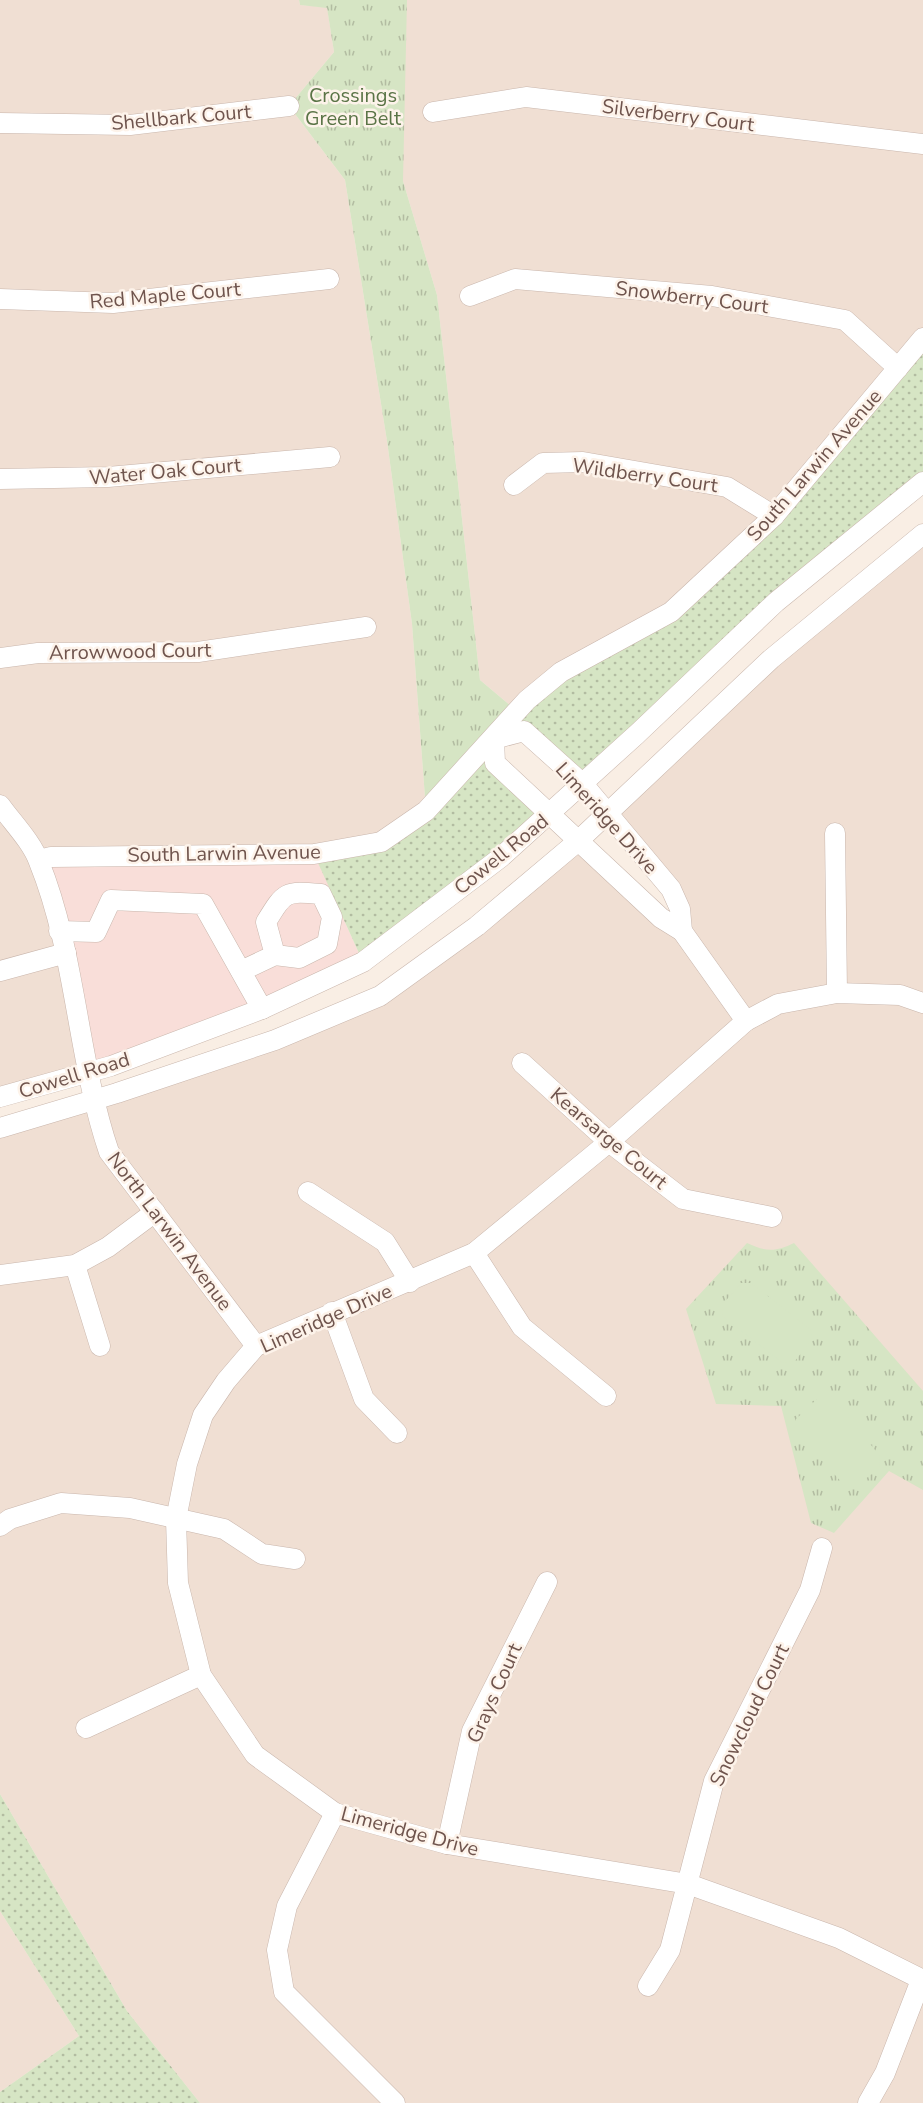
<svg xmlns="http://www.w3.org/2000/svg" width="923" height="2103" viewBox="0 0 923 2103" font-family="'Nunito Sans',sans-serif">
  <style>
    .residential { fill: #f0dfd3 }
    .commercial { fill: #f9ded9 }
    .grass { fill: url(#grass-dots) }
    .park { fill: url(#park-tufts) }
    .pitch { fill: #d6e5c4 }
    .lines { fill: none; stroke-linecap: round; stroke-linejoin: round }
    .minor-casing { stroke: #c9b6ac; stroke-width: 21 }
    .minor { stroke: #fff; stroke-width: 20 }
    .labels { text-anchor: middle; stroke-width: 5; stroke-linejoin: round; paint-order: stroke }
    .park-label { font-size: 20px; fill: #5a7446; stroke: #fdf3ea }
    .street-label { font-size: 20px; fill: #6f544d; stroke: #fdf3ea }
  </style>
  <defs>
    <pattern id="grass-dots" width="8" height="8" patternUnits="userSpaceOnUse" patternTransform="scale(1.5)"><rect width="8" height="8" fill="#d6e5c4"/><path d="M2 2h.1M6 6h.1" fill="none" stroke="#b2bca1" stroke-width="1.8" stroke-linecap="round"/></pattern>
    <pattern id="park-tufts" width="24" height="20" patternUnits="userSpaceOnUse" patternTransform="scale(1.5)"><rect width="24" height="20" fill="#d6e5c4"/><path d="M3 7l-1-3M5 7V3M7 7l1-3M15 17l-1-3M17 17v-4M19 17l1-3" fill="none" stroke="#b2bca1"/></pattern>
  </defs>
  <rect width="100%" height="100%" fill="#f9eee4"/>
  <g class="residential">
    <path d="M 0,0 L 299,0 L 300,5 L 327,7 L 334,52 L 289,106 L 345,180 L 387,441 L 412,624 L 426,811 L 88,1072 L 0,1097 Z"/>
    <path d="M 406,0 L 923,0 L 923,338 L 774,516 L 671,612 L 518,712 L 480,680 L 437,295 L 403,181 L 403,18 Z"/>
    <path d="M 923,534 L 923,2103 L 200,2103 L 127,2011 L 0,1794 L 0,1128 L 380,996 L 577,842 L 661,918 L 680,909 L 607,814 Z"/>
    <path d="M 0,1911 L 79,2036 L 0,2092 Z"/>
  </g>
  <path class="commercial" d="M 314,854 L 363,962 L 88,1072 L 39,860 Z"/>
  <g class="grass">
    <path d="M 923,338 L 923,482 L 583,784 L 524,732 L 494,739 L 495,763 L 548,816 L 363,962 L 314,854 L 381,842 L 518,712 L 671,612 L 774,516 Z"/>
    <path d="M 0,1794 L 127,2011 L 200,2103 L 0,2103 L 0,2092 L 79,2036 L 0,1911 Z"/>
  </g>
  <g class="park">
    <path d="M 299,0 L 407,0 L 403,181 L 437,295 L 480,680 L 518,712 L 426,811 L 412,624 L 387,441 L 345,180 L 289,106 L 334,52 L 327,8 L 300,5 Z"/>
    <path d="M 747,1243 C 766,1252 776,1252 794,1243 L 923,1391 L 923,1490 L 889,1471 L 834,1533 L 811,1523 L 781,1406 L 716,1404 L 686,1309 Z"/>
  </g>
  <g class="pitch">
    <path d="M 741,1283 L 751,1283 L 810,1329 L 812,1339 L 795,1361 L 783,1363 L 723,1317 L 722,1305 Z"/>
    <path d="M 820,1396 L 831,1396 L 880,1456 L 879,1467 L 858,1486 L 845,1486 L 794,1430 L 796,1419 Z"/>
  </g>
  <g class="lines">
    <g class="minor-casing">
      <g id="minor">
        <path d="M 433,112 L 526,97 L 923,144"/>
        <path d="M 0,123 L 130,125 L 289,106"/>
        <path d="M 470,296 L 515,279 L 712,296 L 845,320 L 898,368"/>
        <path d="M 0,299 L 113,303 L 329,279"/>
        <path d="M 0,479 L 108,477 L 330,457"/>
        <path d="M 514,485 L 543,463 L 583,462 L 727,487 L 774,516"/>
        <path d="M 0,658 L 38,653 L 198,652 L 366,627"/>
        <path d="M 524,731 L 583,784 L 671,889 L 680,909 L 682,931 L 661,918 L 495,763 L 494,739 Z"/>
        <path d="M 0,805 C 12,822 32,842 39,862 C 76,953 77,1058 109,1152 L 256,1346"/>
        <path d="M 835,833 L 837,993"/>
        <path d="M 39,860 L 51,857 L 314,854 L 381,842 L 426,811 L 527,700 L 561,672 L 671,612 L 774,516 L 923,338"/>
        <path d="M 59,931 L 96,932 L 111,900 L 203,904 L 262,1009"/>
        <path d="M 682,931 L 746,1021"/>
        <path d="M 0,971 L 66,953"/>
        <path d="M 241,971 L 275,955 L 299,958 L 327,944 L 332,917 L 321,894 C 285,891 285,891 266,922 L 275,955"/>
        <path d="M 923,1003 L 900,995 L 837,993 L 778,1004 L 746,1021 L 609,1142 L 474,1253 L 256,1346 L 226,1381 L 203,1415 L 187,1464 L 176,1519 L 178,1583 L 201,1675 L 255,1755 L 335,1813 L 447,1844 L 688,1884 L 839,1938 L 923,1980"/>
        <path d="M 522,1063 L 609,1142 L 683,1199 L 772,1217"/>
        <path d="M 0,1097 L 111,1066 L 262,1009 L 363,962 L 500,858 L 637,734 L 776,602 L 923,482"/>
        <path d="M 0,1128 L 117,1093 L 275,1040 L 380,996 L 477,926 L 577,842 L 771,659 L 923,534"/>
        <path d="M 308,1192 L 385,1242 L 410,1282"/>
        <path d="M 474,1253 L 522,1327 L 606,1396"/>
        <path d="M 75,1265 L 100,1346"/>
        <path d="M 0,1275 L 75,1265 L 108,1247 L 155,1212"/>
        <path d="M 332,1312 L 364,1399 L 397,1433"/>
        <path d="M 0,1526 L 10,1519 L 61,1503 L 130,1508 L 224,1529 L 262,1554 L 295,1559"/>
        <path d="M 86,1728 L 201,1675"/>
        <path d="M 335,1813 L 287,1906 L 277,1950 L 284,1992 L 395,2103"/>
        <path d="M 447,1844 L 472,1731 L 547,1582"/>
        <path d="M 648,1986 L 670,1950 L 714,1781 L 810,1590 L 822,1548"/>
        <path d="M 868,2103 L 885,2073 L 921,1980"/>
      </g>
    </g>
    <use href="#minor" class="minor"/>
  </g>
  <g class="labels">
    <g class="park-label">
      <text x="353" y="102">Crossings<tspan x="353" dy="23">Green Belt</tspan></text>
    </g>
    <g class="street-label">
      <text transform="translate(678 115) rotate(7)" y="7">Silverberry Court</text>
      <text transform="translate(181 117) rotate(-5)" y="7">Shellbark Court</text>
      <text transform="translate(165 295) rotate(-5)" y="7">Red Maple Court</text>
      <text transform="translate(692 297) rotate(7)" y="7">Snowberry Court</text>
      <text transform="translate(814 465) rotate(-49)" y="7">South Larwin Avenue</text>
      <text transform="translate(165 471) rotate(-5)" y="7">Water Oak Court</text>
      <text transform="translate(645 475) rotate(8)" y="7">Wildberry Court</text>
      <text transform="translate(130 651) rotate(-1)" y="7">Arrowwood Court</text>
      <text transform="translate(607 818) rotate(48)" y="7">Limeridge Drive</text>
      <text transform="translate(224 853) rotate(-1)" y="7">South Larwin Avenue</text>
      <text transform="translate(501 854) rotate(-39)" y="7">Cowell Road</text>
      <text transform="translate(74 1075) rotate(-17)" y="7">Cowell Road</text>
      <text transform="translate(609 1138) rotate(40)" y="7">Kearsarge Court</text>
      <text transform="translate(170 1231) rotate(53)" y="7">North Larwin Avenue</text>
      <text transform="translate(326 1318) rotate(-24)" y="7">Limeridge Drive</text>
      <text transform="translate(494 1693) rotate(-66)" y="7">Grays Court</text>
      <text transform="translate(749 1715) rotate(-64)" y="7">Snowcloud Court</text>
      <text transform="translate(410 1831) rotate(15)" y="7">Limeridge Drive</text>
    </g>
  </g>
</svg>
